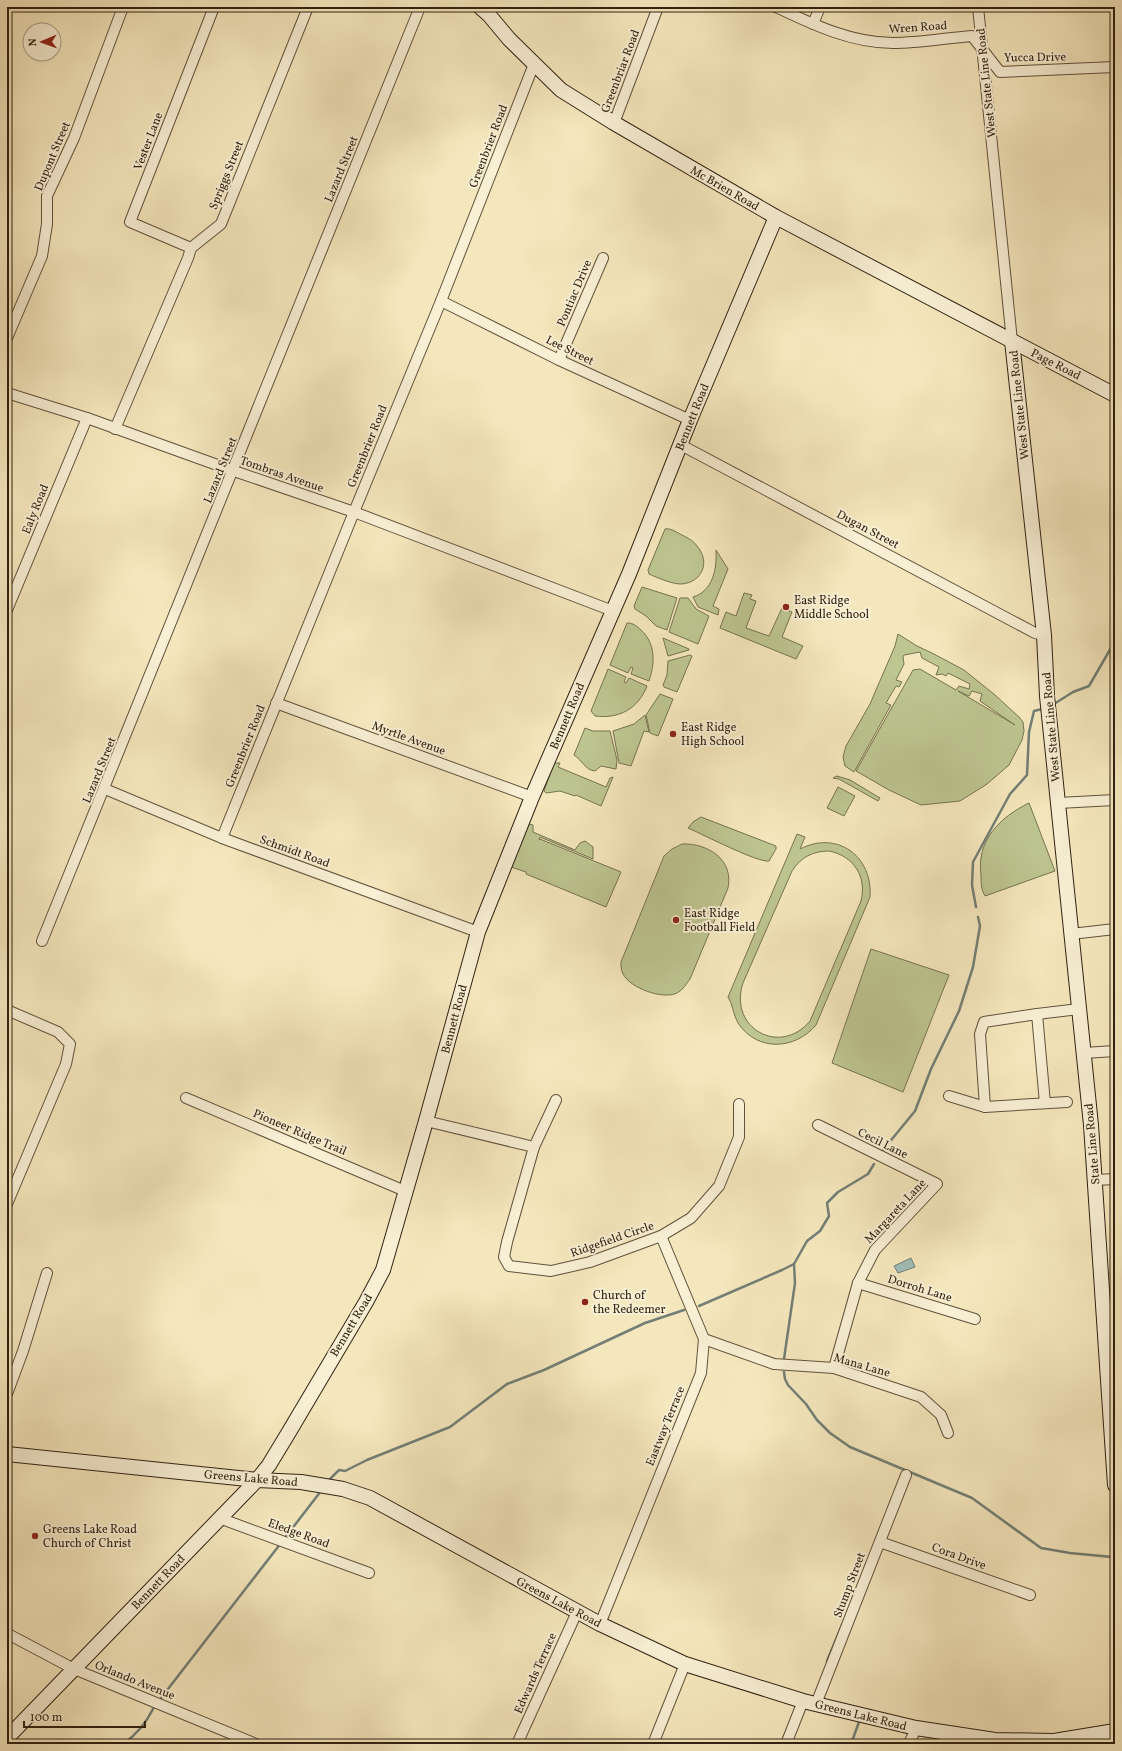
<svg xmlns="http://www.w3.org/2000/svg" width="1122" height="1751" viewBox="0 0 1122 1751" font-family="Vollkorn,serif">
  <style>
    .green { fill: #bdc590; stroke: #767350; fill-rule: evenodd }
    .water { fill: #9fbeb9; stroke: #737f76 }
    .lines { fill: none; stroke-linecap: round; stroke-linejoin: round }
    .stream { stroke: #737f76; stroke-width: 2.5 }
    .street-casing { stroke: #61523c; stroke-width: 12 }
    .secondary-casing { stroke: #302111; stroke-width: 16 }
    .street { stroke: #f8efd4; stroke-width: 10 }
    .secondary { stroke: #f8efd4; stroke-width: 14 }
    .poi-dot { fill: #8f2418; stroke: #f8efd4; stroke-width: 1.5 }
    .labels { text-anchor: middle; stroke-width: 4; stroke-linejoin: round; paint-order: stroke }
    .street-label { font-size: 12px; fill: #302111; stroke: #f8efd4 }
    .poi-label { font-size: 12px; fill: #302111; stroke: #f8efd4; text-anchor: start }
  </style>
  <rect width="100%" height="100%" fill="#f5e7bd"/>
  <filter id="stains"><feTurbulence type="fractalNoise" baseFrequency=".005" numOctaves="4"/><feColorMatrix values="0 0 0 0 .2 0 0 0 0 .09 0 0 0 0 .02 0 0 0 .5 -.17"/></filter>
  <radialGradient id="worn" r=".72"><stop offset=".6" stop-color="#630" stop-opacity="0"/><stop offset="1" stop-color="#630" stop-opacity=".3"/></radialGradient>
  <g class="green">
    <path d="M 665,529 C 670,528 675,531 680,534 C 686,537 693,540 697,546 C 711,562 702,583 681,584 C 672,584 658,578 649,574 L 648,570 Z"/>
    <path d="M 716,550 L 728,569 L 713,606 L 719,609 L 718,615 L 698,607 L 693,597 C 713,591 717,569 716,550 Z"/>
    <path d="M 642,587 L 677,598 L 667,630 L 656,626 L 646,616 L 635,609 L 634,606 Z"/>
    <path d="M 744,593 L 752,595 L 750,599 L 756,601 L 746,628 L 769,636 L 782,608 L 792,612 L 782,637 L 803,646 L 796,659 L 720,628 L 726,612 L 736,616 Z"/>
    <path d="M 680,598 L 688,598 L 696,609 L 709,616 L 698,644 L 669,632 Z"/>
    <path d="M 627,623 C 633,623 637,626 641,630 C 656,644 655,663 649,681 L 631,674 L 633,668 L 631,667 L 628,673 L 610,665 Z"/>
    <path d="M 898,634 L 917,646 L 932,653 L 964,670 L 995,695 L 1019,717 L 1023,722 L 1024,731 L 1022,740 L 1009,765 L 987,784 L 960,801 L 921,805 L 889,790 L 856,771 L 913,670 L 920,669 L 956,690 L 959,686 L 969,689 L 970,684 L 948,673 L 946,676 L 942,674 L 936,675 L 939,667 L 922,658 L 920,652 L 904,655 L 903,657 L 904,664 L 896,680 L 902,682 L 899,687 L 896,686 L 886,703 L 891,705 L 854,772 L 845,766 L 843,757 L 846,746 L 870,704 L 895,646 ZM 958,691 L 969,696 L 972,691 L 982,694 L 980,701 L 1015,725 Z"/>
    <path d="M 663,638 L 689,649 L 689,650 L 668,656 Z"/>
    <path d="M 690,655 L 692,656 L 677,692 L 664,687 L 663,685 L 667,675 L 668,661 Z"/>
    <path d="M 608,669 L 626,677 L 624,682 L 626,683 L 629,678 L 647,686 C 638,709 619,719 595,716 L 591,711 Z"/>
    <path d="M 660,694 L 673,699 L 658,736 L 650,733 L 646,715 Z"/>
    <path d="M 645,715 L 649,732 L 644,731 L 631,766 L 619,763 L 613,731 L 634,724 Z"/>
    <path d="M 585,728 L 593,731 L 610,731 L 617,760 L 616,769 L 601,766 L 595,771 C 585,770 582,760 574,755 Z"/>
    <path d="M 554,763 L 560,763 L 558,767 L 606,787 L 610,778 L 613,777 L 601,806 L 576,795 L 575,796 L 560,791 L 546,793 L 544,791 Z"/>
    <path d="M 837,776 L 850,780 L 880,798 L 878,801 L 839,779 L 833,778 Z"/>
    <path d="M 838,787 L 855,796 L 844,816 L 827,808 Z"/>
    <path d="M 1029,803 L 1055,871 L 985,896 C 981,890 981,882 981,875 C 976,841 1000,817 1029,803 Z"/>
    <path d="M 701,817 L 776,846 L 776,849 L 769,861 C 758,863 702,834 688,828 L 693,822 Z"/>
    <path d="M 529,824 L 533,825 L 533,832 L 575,850 L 580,843 L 585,841 L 593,847 L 593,859 L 540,837 L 539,840 L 540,839 L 621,872 L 606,907 L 526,874 L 526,872 L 511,867 Z"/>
    <path d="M 797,834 L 805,837 L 800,849 C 837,830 873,856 870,897 L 816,1025 C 795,1050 757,1052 738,1023 C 733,1015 733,1004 728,997 ZM 829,851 C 854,856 867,877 861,901 L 810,1021 C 780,1057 728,1028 743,983 L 792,871 C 801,857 813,851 829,851 Z"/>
    <path d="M 682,844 C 708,843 734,860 728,888 L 690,979 C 686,984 683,990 677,993 C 663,1000 630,988 623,974 C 621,970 621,966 621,962 L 664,856 L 672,849 Z"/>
    <path d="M 871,949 L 949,975 L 903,1092 L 832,1063 Z"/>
  </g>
  <path class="water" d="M 911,1258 L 915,1267 L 898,1273 L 894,1266 Z"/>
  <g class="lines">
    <g class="stream">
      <path d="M 1054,704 L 1073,692 L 1089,686 L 1115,641"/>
      <path d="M 976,907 L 972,885 L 973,862 L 1010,794 L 1027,775 L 1029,732 L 1034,711 L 1042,709"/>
      <path d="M 883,1150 L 915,1111 L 931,1069 L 959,1011 L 973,967 L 980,926 L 978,917"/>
      <path d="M 699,1306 L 782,1270 L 794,1264 L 807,1241 L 820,1231 L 829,1216 L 827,1203 L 838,1192 L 868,1174 L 874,1164"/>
      <path d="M 784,1359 L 795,1283 L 794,1264"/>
      <path d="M 784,1372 L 785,1379 L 788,1385 L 806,1404 L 817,1420 L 830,1433 L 850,1447 L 972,1498 L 1041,1548 L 1070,1553 L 1112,1557 L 1113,1559"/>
      <path d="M 327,1482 L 339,1470 L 345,1471 L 367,1460 L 450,1427 L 507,1384 L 544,1370 L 645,1323 L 684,1310"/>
      <path d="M 284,1539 L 321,1491"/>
      <path d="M 827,1661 L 842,1625"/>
      <path d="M 161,1698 L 281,1543"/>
      <path d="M 123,1744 C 136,1735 146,1723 153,1709"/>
      <path d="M 851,1744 L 859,1722"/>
    </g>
    <g class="street-casing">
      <g id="street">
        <path d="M 776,7 C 812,24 851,43 893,43 C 919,43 946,38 972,36 L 1000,72 L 1115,67"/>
        <path d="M 978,7 L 1012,341"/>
        <path d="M 813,24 L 820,7"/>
        <path d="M 614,123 L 658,7"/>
        <path d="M 191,248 L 130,222 L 214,7"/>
        <path d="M 441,301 L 559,360 L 690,420"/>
        <path d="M 7,338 L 42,256 L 47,224 L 47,196 L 74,138 L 123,7"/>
        <path d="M 559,360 L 603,258"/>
        <path d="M 7,393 L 87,418 L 234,471 L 354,512 L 613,611"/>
        <path d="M 115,429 L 188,258 L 191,248 L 221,224 L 308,7"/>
        <path d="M 681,445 L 1035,633 L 1044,635"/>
        <path d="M 7,610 L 87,418"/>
        <path d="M 276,703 L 532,797"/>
        <path d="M 105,789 L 222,838 L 478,932"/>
        <path d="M 1058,803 L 1115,800"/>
        <path d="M 222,838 L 354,512 L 441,301 L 534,64"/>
        <path d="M 1071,934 L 1115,929"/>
        <path d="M 42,941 L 420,7"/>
        <path d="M 7,1010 L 58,1032 L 70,1044 L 66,1064 L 7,1204"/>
        <path d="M 1037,1014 L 1079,1009"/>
        <path d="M 1084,1053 L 1115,1051"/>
        <path d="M 949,1096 L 985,1107 L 1067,1102"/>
        <path d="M 186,1098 L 405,1191"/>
        <path d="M 556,1100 L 534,1147 L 507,1242 L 504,1257 L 509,1266 L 551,1271 L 590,1262 L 661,1236 L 691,1218 L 719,1186 L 739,1137 L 739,1104"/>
        <path d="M 985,1107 L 980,1034 L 984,1022 L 1037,1014 L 1045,1103"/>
        <path d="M 426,1121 L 534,1147"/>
        <path d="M 818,1125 L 937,1184 L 875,1250 L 858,1283 L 834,1368"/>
        <path d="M 1095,1180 L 1115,1179"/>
        <path d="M 858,1283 L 975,1319"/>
        <path d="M 704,1339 L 774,1364 L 834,1368 L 921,1397 L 941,1415 L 948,1433"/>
        <path d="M 7,1394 L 23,1351 L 47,1273"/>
        <path d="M 219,1518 L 369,1573"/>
        <path d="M 880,1542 L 1030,1595"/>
        <path d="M 600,1624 L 701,1373 L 704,1339 L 661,1236"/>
        <path d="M 8,1634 L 74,1669 L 256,1744"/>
        <path d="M 816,1704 L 906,1475"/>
        <path d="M 517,1744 L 577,1612"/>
        <path d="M 653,1744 L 685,1664"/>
        <path d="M 786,1744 L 803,1701"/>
        <path d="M 909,1744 L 916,1728"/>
      </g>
    </g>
    <g class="secondary-casing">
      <g id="secondary">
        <path d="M 480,7 L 489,15 L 509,39 L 561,90 L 614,123 L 776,217 L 1115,395"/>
        <path d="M 1012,341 L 1044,635 L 1047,696 L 1091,1125 L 1115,1485"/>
        <path d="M 7,1454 L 257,1480 L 301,1482 L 343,1489 L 370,1498 L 600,1624 L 685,1664 L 803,1701 L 916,1728 L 995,1740 L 1054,1741 L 1115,1731"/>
        <path d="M 7,1738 L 257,1480 L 269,1465 L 289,1432 L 366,1302 L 383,1270 L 426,1121 L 478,932 L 532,797 L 629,574 L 690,420 L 776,217"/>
      </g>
    </g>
    <use href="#street" class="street"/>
    <use href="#secondary" class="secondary"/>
  </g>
  <g class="poi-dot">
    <circle cx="786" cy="607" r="4"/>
    <circle cx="673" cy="734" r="4"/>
    <circle cx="676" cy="920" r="4"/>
    <circle cx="585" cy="1302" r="4"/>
    <circle cx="35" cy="1536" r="4"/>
  </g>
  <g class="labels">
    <g class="street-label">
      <text transform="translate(918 27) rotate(-4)" y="4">Wren Road</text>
      <text transform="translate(1035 57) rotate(-1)" y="4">Yucca Drive</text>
      <text transform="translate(620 71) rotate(-69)" y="4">Greenbriar Road</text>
      <text transform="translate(986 83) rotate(-96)" y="4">West State Line Road</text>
      <text transform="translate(148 141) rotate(-69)" y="4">Vester Lane</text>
      <text transform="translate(488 146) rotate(-69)" y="4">Greenbrier Road</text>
      <text transform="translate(52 156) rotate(-67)" y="4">Dupont Street</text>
      <text transform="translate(341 169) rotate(-68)" y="4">Lazard Street</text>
      <text transform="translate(226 175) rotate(-68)" y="4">Spriggs Street</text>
      <text transform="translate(725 188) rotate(30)" y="4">Mc Brien Road</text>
      <text transform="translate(574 293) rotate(-67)" y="4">Pontiac Drive</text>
      <text transform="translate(570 350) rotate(26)" y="4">Lee Street</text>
      <text transform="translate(1056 364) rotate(27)" y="4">Page Road</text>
      <text transform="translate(1019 405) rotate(-96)" y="4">West State Line Road</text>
      <text transform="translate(692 417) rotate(-68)" y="4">Bennett Road</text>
      <text transform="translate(367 446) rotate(-68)" y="4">Greenbrier Road</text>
      <text transform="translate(220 470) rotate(-68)" y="4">Lazard Street</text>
      <text transform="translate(282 474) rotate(19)" y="4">Tombras Avenue</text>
      <text transform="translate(35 509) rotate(-68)" y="4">Ealy Road</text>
      <text transform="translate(868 529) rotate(28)" y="4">Dugan Street</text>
      <text transform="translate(567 716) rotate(-67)" y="4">Bennett Road</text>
      <text transform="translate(1051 727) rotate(-95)" y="4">West State Line Road</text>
      <text transform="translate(409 738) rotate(20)" y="4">Myrtle Avenue</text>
      <text transform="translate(245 746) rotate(-68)" y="4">Greenbrier Road</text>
      <text transform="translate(99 770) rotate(-68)" y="4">Lazard Street</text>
      <text transform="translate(295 851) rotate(20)" y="4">Schmidt Road</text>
      <text transform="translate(454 1019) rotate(-75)" y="4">Bennett Road</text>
      <text transform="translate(300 1132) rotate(23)" y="4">Pioneer Ridge Trail</text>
      <text transform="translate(883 1143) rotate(26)" y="4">Cecil Lane</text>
      <text transform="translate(1092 1144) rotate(-95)" y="4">State Line Road</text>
      <text transform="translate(895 1211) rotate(-47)" y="4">Margareta Lane</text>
      <text transform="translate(612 1239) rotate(-19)" y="4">Ridgefield Circle</text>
      <text transform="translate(920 1288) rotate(17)" y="4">Dorroh Lane</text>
      <text transform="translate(351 1325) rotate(-59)" y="4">Bennett Road</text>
      <text transform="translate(862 1365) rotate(16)" y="4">Mana Lane</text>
      <text transform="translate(665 1426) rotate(-68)" y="4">Eastway Terrace</text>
      <text transform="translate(251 1478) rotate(5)" y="4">Greens Lake Road</text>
      <text transform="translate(299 1533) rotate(20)" y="4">Eledge Road</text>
      <text transform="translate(959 1556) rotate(20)" y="4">Cora Drive</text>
      <text transform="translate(158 1582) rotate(-46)" y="4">Bennett Road</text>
      <text transform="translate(849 1585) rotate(-69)" y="4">Stump Street</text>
      <text transform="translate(559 1602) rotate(28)" y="4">Greens Lake Road</text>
      <text transform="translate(535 1673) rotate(-66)" y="4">Edwards Terrace</text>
      <text transform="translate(135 1680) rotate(22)" y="4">Orlando Avenue</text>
      <text transform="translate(861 1715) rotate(14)" y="4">Greens Lake Road</text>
    </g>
    <g class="poi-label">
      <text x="794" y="604">East Ridge<tspan x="794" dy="14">Middle School</tspan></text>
      <text x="681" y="731">East Ridge<tspan x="681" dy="14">High School</tspan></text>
      <text x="684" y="917">East Ridge<tspan x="684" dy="14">Football Field</tspan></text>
      <text x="593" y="1299">Church of<tspan x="593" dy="14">the Redeemer</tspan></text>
      <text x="43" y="1533">Greens Lake Road<tspan x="43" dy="14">Church of Christ</tspan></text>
    </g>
  </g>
  <rect width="1122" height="1751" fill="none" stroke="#f5e7bd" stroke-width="24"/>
  <rect x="8" y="8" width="1106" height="1735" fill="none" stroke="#302111" stroke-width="2"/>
  <rect x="12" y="12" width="1098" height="1727" fill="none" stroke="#302111"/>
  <g transform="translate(42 42) rotate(268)"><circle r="19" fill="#f8efd4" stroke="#a89d86"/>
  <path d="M0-3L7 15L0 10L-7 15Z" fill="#8f2418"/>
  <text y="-6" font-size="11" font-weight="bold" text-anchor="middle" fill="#302111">N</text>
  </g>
  <path d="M24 1721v6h121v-6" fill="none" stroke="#302111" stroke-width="2"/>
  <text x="30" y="1721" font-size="12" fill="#302111" stroke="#f8efd4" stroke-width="3" paint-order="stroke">100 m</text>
  <rect width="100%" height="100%" filter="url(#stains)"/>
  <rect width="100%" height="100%" fill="url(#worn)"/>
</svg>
